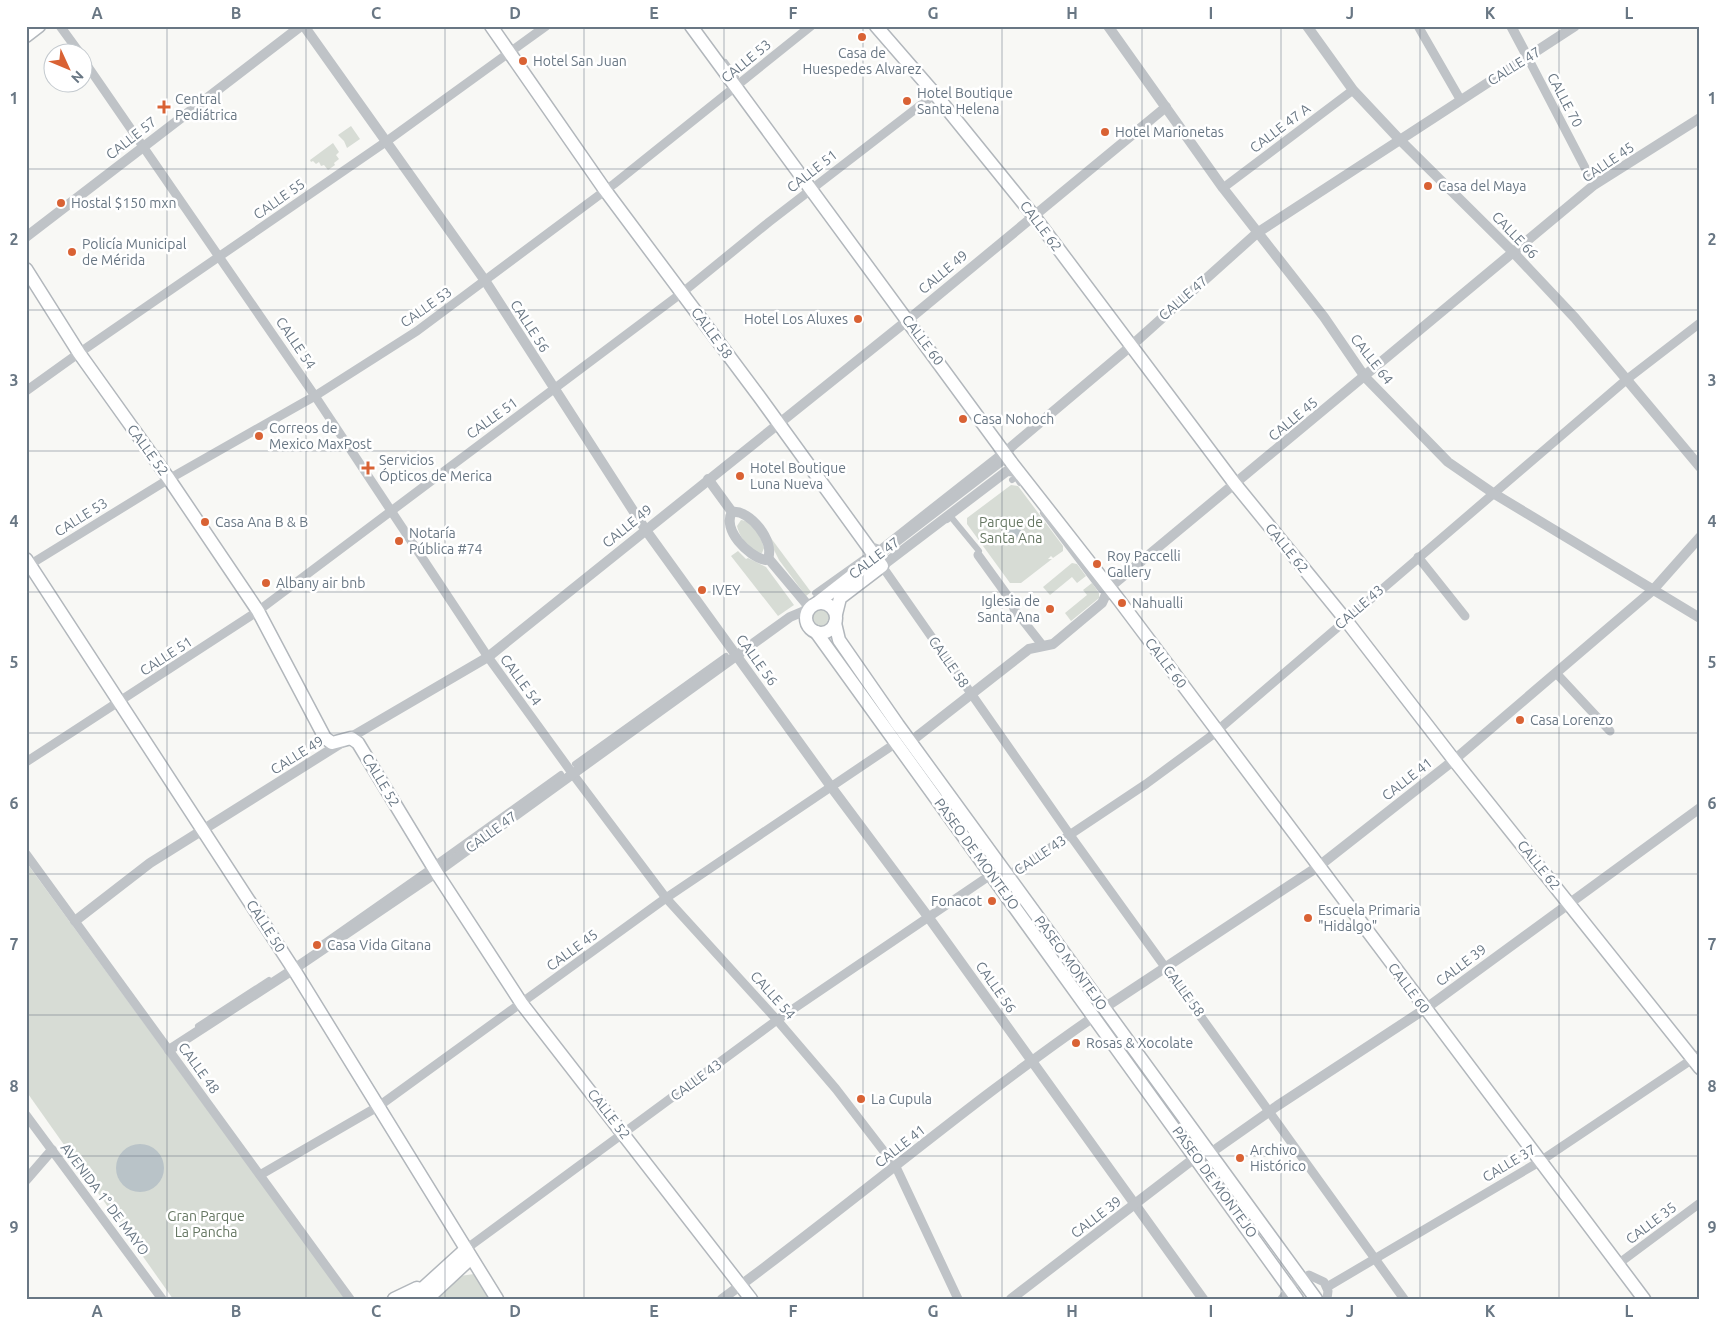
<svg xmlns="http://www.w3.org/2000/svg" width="1726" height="1325" viewBox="0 0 1726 1325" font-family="Ubuntu,sans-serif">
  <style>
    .green { fill: #d7dcd5 }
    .water { fill: #b9c3c8 }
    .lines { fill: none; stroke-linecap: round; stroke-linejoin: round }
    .secondary-casing { stroke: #b2b7bc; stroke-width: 15 }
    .pedestrian { stroke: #bfc3c7; stroke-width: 6 }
    .minor { stroke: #bfc3c7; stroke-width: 9 }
    .tertiary { stroke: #bfc3c7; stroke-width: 10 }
    .secondary { stroke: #fff; stroke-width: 12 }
    .grid { fill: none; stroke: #697784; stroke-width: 1; stroke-opacity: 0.55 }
    .poi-dot { fill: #d96234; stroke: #fff; stroke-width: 2 }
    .labels { text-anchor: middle; stroke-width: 5; stroke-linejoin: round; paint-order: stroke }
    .poi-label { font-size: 14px; fill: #697784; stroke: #fff; text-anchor: start }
    .street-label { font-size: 14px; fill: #697784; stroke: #fff }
    .park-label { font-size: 14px; fill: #667763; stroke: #fff }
    .neatline { fill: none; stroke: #697784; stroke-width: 2 }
    .grid-label { font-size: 16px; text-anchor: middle; font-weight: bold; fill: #697784 }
  </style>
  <rect width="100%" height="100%" fill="#f8f8f5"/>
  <g class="green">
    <path d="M 351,126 L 360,139 L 347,148 L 344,141 L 338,135 Z"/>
    <path d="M 333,143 L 339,152 L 336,155 L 339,159 L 334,163 L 335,165 L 328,170 L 324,165 L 321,166 L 319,162 L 316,164 L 313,161 L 311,162 L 310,160 Z"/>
    <path d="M 1011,485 L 1018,486 L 1063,546 L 1063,551 L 1053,558 L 1051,556 L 1048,559 L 1052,559 L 1021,583 L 1010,583 L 967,524 L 967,518 Z"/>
    <path d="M 741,520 C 754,522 761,537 764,548 L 762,553 C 750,553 739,536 737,526 Z"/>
    <path d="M 762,526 L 811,592 L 806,596 L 779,560 Z"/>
    <path d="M 738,551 L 746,559 L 748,558 L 766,567 L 794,605 L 778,616 L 731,556 Z"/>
    <path d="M 1072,563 L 1077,564 L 1086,576 L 1077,583 L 1072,577 L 1050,595 L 1043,587 Z"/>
    <path d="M 1092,583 L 1099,593 L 1099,598 L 1071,621 L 1065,613 L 1087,595 L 1083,590 Z"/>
    <circle cx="821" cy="618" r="10"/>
    <path d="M 26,862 L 346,1299 L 173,1299 L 26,1091 Z"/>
    <path d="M 474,1274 L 489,1299 L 435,1299 L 460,1276 Z"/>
  </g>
  <g class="water">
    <circle cx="1015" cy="534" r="7"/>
    <circle cx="140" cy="1168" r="24"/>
  </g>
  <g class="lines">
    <g class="secondary-casing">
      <g id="secondary">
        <path d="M 491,26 L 605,190 L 761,399 L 882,566 L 840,598 L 836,614"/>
        <path d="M 691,26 L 1011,462 L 1119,600 L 1644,1299"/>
        <path d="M 876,26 L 935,94 L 1033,215 L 1235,484 L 1345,619 L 1454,760 L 1700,1068"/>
        <path d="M 26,36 L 39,26"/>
        <path d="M 26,269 L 79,353 L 169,479 L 258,611 L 325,738 L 332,743 L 351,738 L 358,743 L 438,875 L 522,1004 L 751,1299"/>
        <path d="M 26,559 L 296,973 L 497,1299"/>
        <path d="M 817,603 L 876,557"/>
        <circle cx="821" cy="618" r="15"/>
        <path d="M 835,623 L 839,640 L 898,725 L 1316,1299"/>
        <path d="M 816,632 L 1297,1299"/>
        <path d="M 394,1299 L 417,1288"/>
        <path d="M 411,1299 L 466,1249"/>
        <path d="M 427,1299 L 471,1258"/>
      </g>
    </g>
    <g class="pedestrian">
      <path d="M 725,62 L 736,77"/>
      <path d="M 1012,480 L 1016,477 L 1020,483"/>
      <path d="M 1043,513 L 1101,590"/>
      <path d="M 947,520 L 951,517 L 979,551"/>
      <path d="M 874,546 L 880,548 L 998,455 L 997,446"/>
      <path d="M 815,593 L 867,556 L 868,552"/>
      <path d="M 575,764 L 726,656"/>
      <path d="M 438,862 L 561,774"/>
      <path d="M 319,946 L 426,871"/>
      <path d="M 198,1026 L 269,980"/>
    </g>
    <g class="minor">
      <path d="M 60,26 L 79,52"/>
      <path d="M 1418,26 L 1460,99"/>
      <path d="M 82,58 L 315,396 L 488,657 L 575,777 L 666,898 L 777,1020 L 836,1089 L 896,1167 L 958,1299"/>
      <path d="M 1528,58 L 1594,185"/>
      <path d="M 1223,188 L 1353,90"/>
      <path d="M 26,391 L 79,353 L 387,141 L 546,26"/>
      <path d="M 978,555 L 1012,602 L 1014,609 L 1043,646"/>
      <path d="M 1418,557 L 1465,616"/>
      <path d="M 882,566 L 1070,835 L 1404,1299"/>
      <path d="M 26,567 L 169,479 L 315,396 L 417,331 L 614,184 L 811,26"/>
      <path d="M 1556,673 L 1610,731"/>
      <path d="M 26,762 L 258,611 L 683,292 L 769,222 L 935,94"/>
      <path d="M 26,854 L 350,1299"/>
      <path d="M 1008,876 L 1146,784 L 1211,736 L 1626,380 L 1700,323"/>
      <path d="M 26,1115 L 162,1299"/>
      <path d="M 260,1175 L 379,1106 L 666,898 L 896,743"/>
      <path d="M 466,1249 L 777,1020 L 992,874"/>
      <path d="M 1618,1264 L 1700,1203"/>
      <path d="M 1327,1287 L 1539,1162 L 1700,1054"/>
      <path d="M 1282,1299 L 1294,1283 L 1309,1275 L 1324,1282 L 1328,1291 L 1327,1299"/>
    </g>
    <g class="tertiary">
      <path d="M 304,26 L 486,282 L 645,529 L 832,788 L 929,918 L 1203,1299"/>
      <path d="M 1108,26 L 1223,188 L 1324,317 L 1365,377 L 1448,462 L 1493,493 L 1700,618"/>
      <path d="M 1307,26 L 1353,90 L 1400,140 L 1513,252 L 1575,318 L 1700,467"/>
      <path d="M 1511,26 L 1528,58"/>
      <path d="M 26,237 L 301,26"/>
      <path d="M 708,479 L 732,512"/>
      <path d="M 732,512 C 722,530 748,556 765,560 L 768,558"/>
      <path d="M 732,512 C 750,509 775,542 768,558"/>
      <path d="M 876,557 L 1000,462 L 1011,447 L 1131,346 L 1257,233 L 1575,26"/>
      <path d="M 768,558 L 810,608"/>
      <path d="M 882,566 L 1007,471 L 1019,472"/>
      <path d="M 910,742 L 1029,649 L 1053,644 L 1102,603 L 1109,588 L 1594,185 L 1700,118"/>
      <path d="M 75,921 L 150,863 L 346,740 L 488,657 L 908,320 L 1166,107"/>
      <path d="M 1104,1008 L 1319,866 L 1454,760 L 1653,590 L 1700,537"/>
      <path d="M 169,1050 L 294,969 L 437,872 L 790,617 L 809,609"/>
      <path d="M 1209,1154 L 1277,1106 L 1425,1009 L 1700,808"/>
      <path d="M 26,1180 L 52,1150"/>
      <path d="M 722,1299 C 848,1207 966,1105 1095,1016"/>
      <path d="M 1011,1299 L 1196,1157"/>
    </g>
    <use href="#secondary" class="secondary"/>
  </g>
  <path class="grid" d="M 167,26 L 167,1299M 306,26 L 306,1299M 445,26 L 445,1299M 584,26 L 584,1299M 724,26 L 724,1299M 863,26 L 863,1299M 1002,26 L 1002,1299M 1142,26 L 1142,1299M 1281,26 L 1281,1299M 1420,26 L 1420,1299M 1559,26 L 1559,1299M 26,169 L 1700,169M 26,310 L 1700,310M 26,451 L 1700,451M 26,592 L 1700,592M 26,733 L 1700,733M 26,874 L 1700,874M 26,1015 L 1700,1015M 26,1156 L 1700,1156"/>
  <g class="poi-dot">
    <circle cx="862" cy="37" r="5"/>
    <circle cx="523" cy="61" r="5"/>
    <circle cx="907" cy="101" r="5"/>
    <path d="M161.5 99.5h5v5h5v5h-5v5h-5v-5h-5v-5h5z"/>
    <circle cx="1105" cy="132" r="5"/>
    <circle cx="1428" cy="186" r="5"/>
    <circle cx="61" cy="203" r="5"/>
    <circle cx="72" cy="252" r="5"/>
    <circle cx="858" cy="319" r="5"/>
    <circle cx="963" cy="419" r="5"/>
    <circle cx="259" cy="436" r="5"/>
    <path d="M365.5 460.5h5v5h5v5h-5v5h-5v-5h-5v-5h5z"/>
    <circle cx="740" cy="476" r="5"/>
    <circle cx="205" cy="522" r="5"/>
    <circle cx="399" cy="541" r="5"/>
    <circle cx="1097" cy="564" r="5"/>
    <circle cx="266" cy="583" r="5"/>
    <circle cx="702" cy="590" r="5"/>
    <circle cx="1122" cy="603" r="5"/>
    <circle cx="1050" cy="609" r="5"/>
    <circle cx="1520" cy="720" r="5"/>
    <circle cx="992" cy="901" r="5"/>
    <circle cx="1308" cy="918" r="5"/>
    <circle cx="317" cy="945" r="5"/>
    <circle cx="1076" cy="1043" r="5"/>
    <circle cx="861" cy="1099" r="5"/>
    <circle cx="1240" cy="1158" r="5"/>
  </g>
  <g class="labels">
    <g class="poi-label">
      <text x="862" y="58" text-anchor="middle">Casa de<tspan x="862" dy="16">Huespedes Alvarez</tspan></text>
      <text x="533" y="66">Hotel San Juan</text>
      <text x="917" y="98">Hotel Boutique<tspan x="917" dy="16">Santa Helena</tspan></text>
      <text x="175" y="104">Central<tspan x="175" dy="16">Pediátrica</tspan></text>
      <text x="1115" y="137">Hotel Marionetas</text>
      <text x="1438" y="191">Casa del Maya</text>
      <text x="71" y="208">Hostal $150 mxn</text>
      <text x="82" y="249">Policía Municipal<tspan x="82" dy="16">de Mérida</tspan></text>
      <text x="848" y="324" text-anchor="end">Hotel Los Aluxes</text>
      <text x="973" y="424">Casa Nohoch</text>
      <text x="269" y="433">Correos de<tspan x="269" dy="16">Mexico MaxPost</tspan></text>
      <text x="379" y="465">Servicios<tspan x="379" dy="16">Ópticos de Merica</tspan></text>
      <text x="750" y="473">Hotel Boutique<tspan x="750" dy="16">Luna Nueva</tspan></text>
      <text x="215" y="527">Casa Ana B &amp; B</text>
      <text x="409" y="538">Notaría<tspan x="409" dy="16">Pública #74</tspan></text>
      <text x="1107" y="561">Roy Paccelli<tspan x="1107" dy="16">Gallery</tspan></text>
      <text x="276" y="588">Albany air bnb</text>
      <text x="712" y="595">IVEY</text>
      <text x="1040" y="606" text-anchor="end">Iglesia de<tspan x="1040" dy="16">Santa Ana</tspan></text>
      <text x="1132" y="608">Nahualli</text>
      <text x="1530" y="725">Casa Lorenzo</text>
      <text x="982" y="906" text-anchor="end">Fonacot</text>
      <text x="1318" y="915">Escuela Primaria<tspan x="1318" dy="16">"Hidalgo"</tspan></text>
      <text x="327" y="950">Casa Vida Gitana</text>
      <text x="1086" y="1048">Rosas &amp; Xocolate</text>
      <text x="871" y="1104">La Cupula</text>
      <text x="1250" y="1155">Archivo<tspan x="1250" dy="16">Histórico</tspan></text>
    </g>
    <g class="street-label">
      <text transform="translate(746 61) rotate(-39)" y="5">CALLE 53</text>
      <text transform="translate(1514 66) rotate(-32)" y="5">CALLE 47</text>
      <text transform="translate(1565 100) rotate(62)" y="5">CALLE 70</text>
      <text transform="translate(1280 128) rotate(-37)" y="5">CALLE 47 A</text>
      <text transform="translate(131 138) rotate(-38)" y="5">CALLE 57</text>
      <text transform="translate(1608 162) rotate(-34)" y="5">CALLE 45</text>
      <text transform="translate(812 171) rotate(-38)" y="5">CALLE 51</text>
      <text transform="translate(279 199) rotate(-35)" y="5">CALLE 55</text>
      <text transform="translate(1041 226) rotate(53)" y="5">CALLE 62</text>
      <text transform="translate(1515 235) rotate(46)" y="5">CALLE 66</text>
      <text transform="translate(943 272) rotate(-40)" y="5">CALLE 49</text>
      <text transform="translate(1183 298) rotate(-41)" y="5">CALLE 47</text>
      <text transform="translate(426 307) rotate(-35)" y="5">CALLE 53</text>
      <text transform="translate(530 326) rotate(57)" y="5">CALLE 56</text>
      <text transform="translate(712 333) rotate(54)" y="5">CALLE 58</text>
      <text transform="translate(923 340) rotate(53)" y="5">CALLE 60</text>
      <text transform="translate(296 343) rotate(56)" y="5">CALLE 54</text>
      <text transform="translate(1372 359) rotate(52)" y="5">CALLE 64</text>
      <text transform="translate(492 418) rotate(-36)" y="5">CALLE 51</text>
      <text transform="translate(1293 419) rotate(-40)" y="5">CALLE 45</text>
      <text transform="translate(148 450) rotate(54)" y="5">CALLE 52</text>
      <text transform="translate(81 517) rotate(-32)" y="5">CALLE 53</text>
      <text transform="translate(627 526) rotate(-39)" y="5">CALLE 49</text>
      <text transform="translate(1287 548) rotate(51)" y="5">CALLE 62</text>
      <text transform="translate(874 558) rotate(-37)" y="5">CALLE 47</text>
      <text transform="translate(1359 607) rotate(-41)" y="5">CALLE 43</text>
      <text transform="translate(166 656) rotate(-33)" y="5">CALLE 51</text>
      <text transform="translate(757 660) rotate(54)" y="5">CALLE 56</text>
      <text transform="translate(949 662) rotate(55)" y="5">CALLE 58</text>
      <text transform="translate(1166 663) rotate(53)" y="5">CALLE 60</text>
      <text transform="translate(521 680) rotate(54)" y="5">CALLE 54</text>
      <text transform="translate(297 755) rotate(-32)" y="5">CALLE 49</text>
      <text transform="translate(1407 779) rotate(-38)" y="5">CALLE 41</text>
      <text transform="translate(381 780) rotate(59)" y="5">CALLE 52</text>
      <text transform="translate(491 832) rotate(-36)" y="5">CALLE 47</text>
      <text transform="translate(977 854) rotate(54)" y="5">PASEO DE MONTEJO</text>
      <text transform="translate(1040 855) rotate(-34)" y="5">CALLE 43</text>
      <text transform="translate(1539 865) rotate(51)" y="5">CALLE 62</text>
      <text transform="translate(266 926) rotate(57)" y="5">CALLE 50</text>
      <text transform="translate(572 950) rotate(-36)" y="5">CALLE 45</text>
      <text transform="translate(1071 963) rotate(54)" y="5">PASEO MONTEJO</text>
      <text transform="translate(1461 965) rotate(-37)" y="5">CALLE 39</text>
      <text transform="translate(996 987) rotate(55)" y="5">CALLE 56</text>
      <text transform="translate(1409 988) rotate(53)" y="5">CALLE 60</text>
      <text transform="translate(1184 991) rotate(54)" y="5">CALLE 58</text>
      <text transform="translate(773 995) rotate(48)" y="5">CALLE 54</text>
      <text transform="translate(199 1068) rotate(54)" y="5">CALLE 48</text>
      <text transform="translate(696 1080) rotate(-36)" y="5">CALLE 43</text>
      <text transform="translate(609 1114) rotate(52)" y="5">CALLE 52</text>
      <text transform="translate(900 1146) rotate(-38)" y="5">CALLE 41</text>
      <text transform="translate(1509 1163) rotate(-31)" y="5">CALLE 37</text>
      <text transform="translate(1215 1182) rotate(54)" y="5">PASEO DE MONTEJO</text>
      <text transform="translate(105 1199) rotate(53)" y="5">AVENIDA 1° DE MAYO</text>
      <text transform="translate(1096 1217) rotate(-37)" y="5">CALLE 39</text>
      <text transform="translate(1651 1223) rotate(-37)" y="5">CALLE 35</text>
    </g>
    <g class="park-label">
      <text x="1011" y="527">Parque de<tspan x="1011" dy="16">Santa Ana</tspan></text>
      <text x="206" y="1221">Gran Parque<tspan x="206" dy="16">La Pancha</tspan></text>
    </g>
  </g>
  <rect width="1726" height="1325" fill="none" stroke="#ffffff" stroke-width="55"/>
  <g transform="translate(68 68) rotate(134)"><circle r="24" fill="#ffffff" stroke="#c3c9ce"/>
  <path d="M0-4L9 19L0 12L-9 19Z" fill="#d96234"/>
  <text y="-8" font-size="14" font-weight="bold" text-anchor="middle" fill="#697784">N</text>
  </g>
  <rect x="28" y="28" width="1670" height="1270" class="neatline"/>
  <g class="grid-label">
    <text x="97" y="19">A</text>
    <text x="236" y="19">B</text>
    <text x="376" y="19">C</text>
    <text x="515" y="19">D</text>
    <text x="654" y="19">E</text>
    <text x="793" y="19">F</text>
    <text x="933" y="19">G</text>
    <text x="1072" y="19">H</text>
    <text x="1211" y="19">I</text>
    <text x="1350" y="19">J</text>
    <text x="1490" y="19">K</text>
    <text x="1629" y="19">L</text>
    <text x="14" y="104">1</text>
    <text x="1712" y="104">1</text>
    <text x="14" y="245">2</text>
    <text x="1712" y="245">2</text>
    <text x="14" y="386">3</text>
    <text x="1712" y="386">3</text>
    <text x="14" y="527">4</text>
    <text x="1712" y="527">4</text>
    <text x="14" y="668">5</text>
    <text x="1712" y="668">5</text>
    <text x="14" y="809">6</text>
    <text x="1712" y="809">6</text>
    <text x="14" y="950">7</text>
    <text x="1712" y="950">7</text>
    <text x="14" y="1092">8</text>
    <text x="1712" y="1092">8</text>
    <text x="14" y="1233">9</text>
    <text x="1712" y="1233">9</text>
    <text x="97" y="1317">A</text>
    <text x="236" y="1317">B</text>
    <text x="376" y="1317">C</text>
    <text x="515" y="1317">D</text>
    <text x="654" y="1317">E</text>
    <text x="793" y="1317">F</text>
    <text x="933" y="1317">G</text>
    <text x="1072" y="1317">H</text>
    <text x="1211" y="1317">I</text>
    <text x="1350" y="1317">J</text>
    <text x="1490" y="1317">K</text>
    <text x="1629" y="1317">L</text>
  </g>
</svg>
